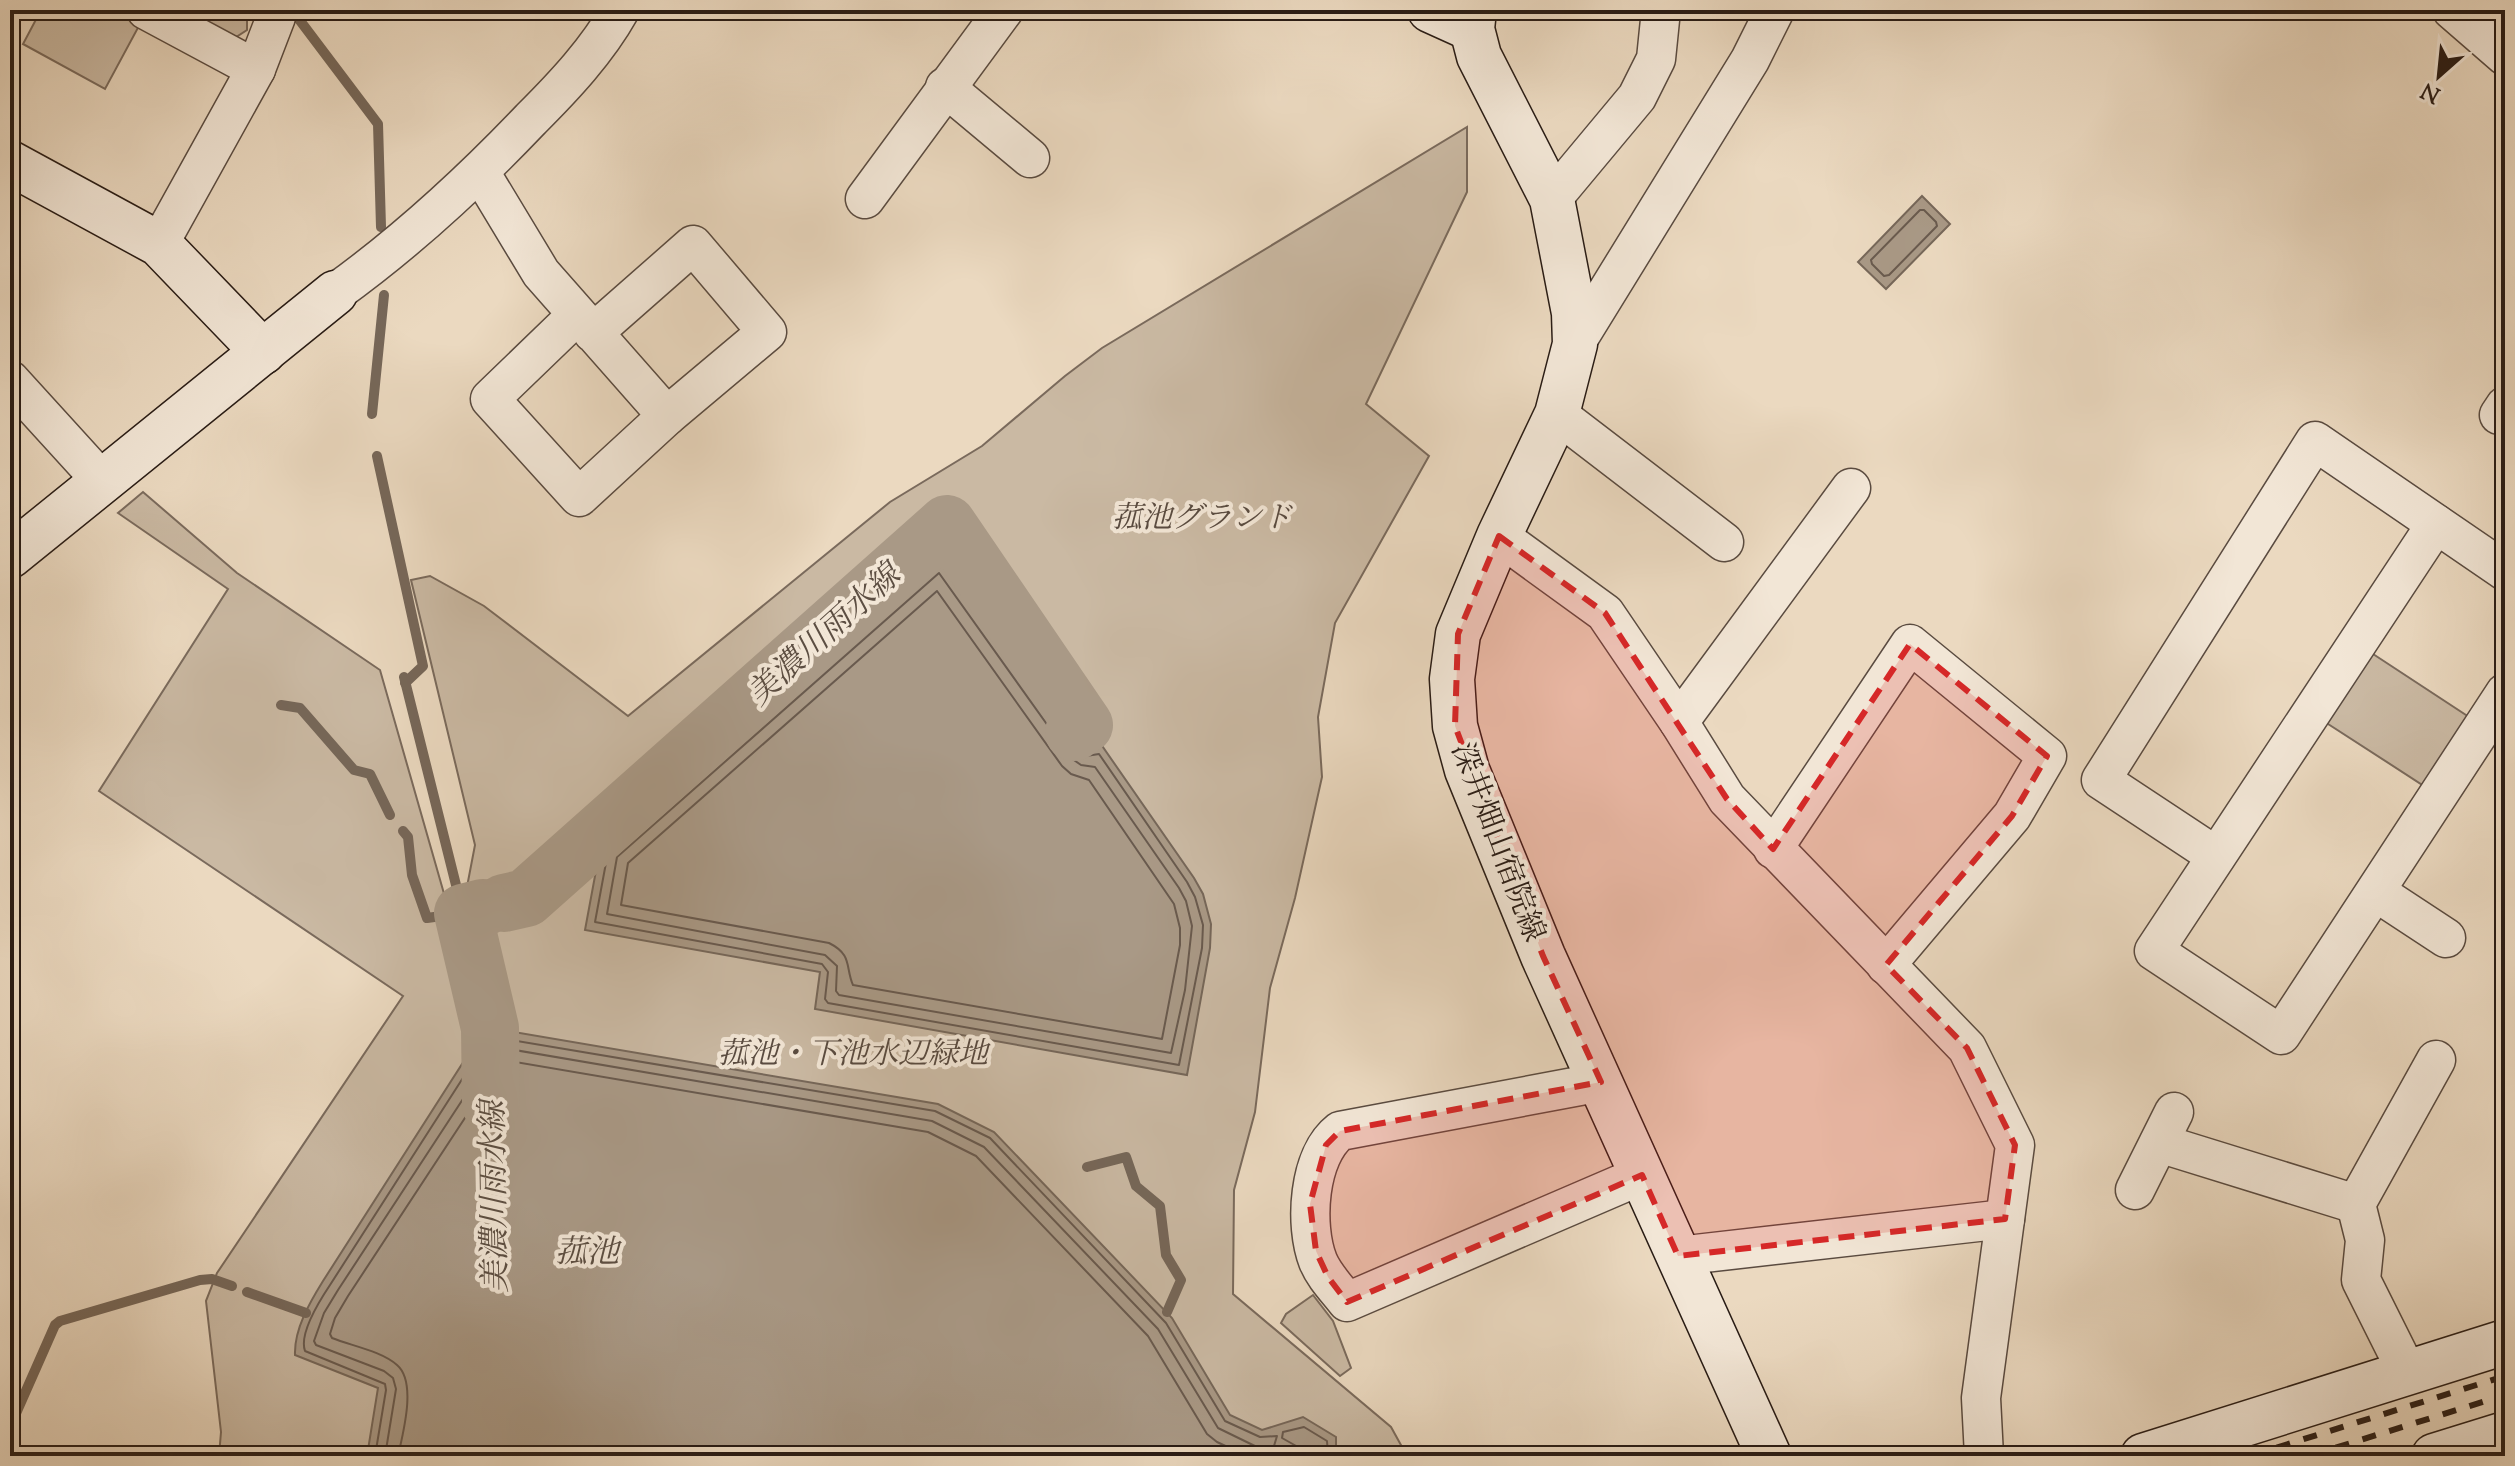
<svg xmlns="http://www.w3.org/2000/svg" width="2515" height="1466" viewBox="0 0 2515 1466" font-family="'Sorts Mill Goudy','Noto Serif JP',serif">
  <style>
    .green { fill: #cab9a3; stroke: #7a6a5c; stroke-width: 2 }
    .water { fill: #a99986; stroke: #766759; stroke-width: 2 }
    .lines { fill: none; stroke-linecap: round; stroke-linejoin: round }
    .shore { stroke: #695a4e; stroke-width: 2 }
    .stream { stroke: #766759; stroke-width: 10 }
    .river { stroke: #a99986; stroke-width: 58 }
    .street-casing { stroke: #5a4b40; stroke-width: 41 }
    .secondary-casing { stroke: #291c15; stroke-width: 47 }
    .street { stroke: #f2e6d6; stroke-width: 38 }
    .secondary { stroke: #f2e6d6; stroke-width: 44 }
    .rail { stroke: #291c15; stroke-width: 6; stroke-dasharray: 14 14; stroke-linecap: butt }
    .marked { fill: #d62828; fill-opacity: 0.2; stroke: #d62828; stroke-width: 6; stroke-dasharray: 16 10; stroke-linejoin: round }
    .labels { text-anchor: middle; stroke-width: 8; stroke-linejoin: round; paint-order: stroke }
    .park-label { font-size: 30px; font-style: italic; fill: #594b40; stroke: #f2e6d6 }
    .street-label { font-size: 30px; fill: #291c15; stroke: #f2e6d6 }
    .water-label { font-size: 32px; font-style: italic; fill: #5c4e42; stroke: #f2e6d6 }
  </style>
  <rect width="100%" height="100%" fill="#ebd9c0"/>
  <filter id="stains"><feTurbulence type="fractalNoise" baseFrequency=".0025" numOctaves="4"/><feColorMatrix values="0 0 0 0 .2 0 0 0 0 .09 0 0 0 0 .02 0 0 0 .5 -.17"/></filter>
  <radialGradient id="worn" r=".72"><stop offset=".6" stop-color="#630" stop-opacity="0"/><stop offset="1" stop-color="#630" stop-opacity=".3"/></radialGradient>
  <g class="green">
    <path d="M 41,10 L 114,10 L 140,24 L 105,89 L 23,44 Z"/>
    <path d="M 179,10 L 247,10 L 247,30 L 233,39 Z"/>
    <path d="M 1467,127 L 1467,192 L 1366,404 L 1429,456 L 1335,623 L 1318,717 L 1322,777 L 1295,898 L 1270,988 L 1255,1112 L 1234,1190 L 1233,1294 L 1391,1427 L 1407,1456 L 219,1456 L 221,1432 L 206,1301 L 217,1273 L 403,996 L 99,791 L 228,589 L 118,513 L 143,492 L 237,573 L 380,670 L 457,939 L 475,845 L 411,580 L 430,576 L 484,606 L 628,716 L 890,502 L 982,446 L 1065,376 L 1102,348 Z"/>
    <path d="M 2370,652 L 2469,717 L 2424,786 L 2325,722 Z"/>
    <path d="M 1313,1295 L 1333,1321 L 1351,1368 L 1340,1376 L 1281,1323 L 1286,1314 Z"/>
  </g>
  <g class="water">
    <path d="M 1922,196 L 1950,224 L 1886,289 L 1858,262 Z"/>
    <path d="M 943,544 L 1086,749 L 1098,740 L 1194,878 L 1203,894 L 1211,924 L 1210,948 L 1187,1075 L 815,1009 L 820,972 L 585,930 L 600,849 Z"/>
    <path d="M 490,1028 L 938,1104 L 994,1132 L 1172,1318 L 1230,1415 L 1262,1430 L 1303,1417 L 1336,1437 L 1336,1456 L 1299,1456 L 1283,1447 L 1277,1456 L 367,1456 L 378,1388 L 295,1355 C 294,1329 310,1302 323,1281 L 480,1036 Z"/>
  </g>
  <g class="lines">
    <g class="shore">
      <path d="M 1920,210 L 1924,210 L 1936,222 L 1937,226 L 1889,275 L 1884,276 L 1872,264 L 1871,260 Z"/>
      <path d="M 941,558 L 1079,752 L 1086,756 L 1099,754 L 1187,882 L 1195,897 L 1203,925 L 1202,948 L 1179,1065 L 828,1003 L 825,999 L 828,972 L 822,964 L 595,922 L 608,852 Z"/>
      <path d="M 939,573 L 1071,758 L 1081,765 L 1095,767 L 1179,888 L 1186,901 L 1192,926 L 1185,990 L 1171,1053 L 839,995 L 836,991 L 837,966 L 825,955 L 607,914 L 617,857 Z"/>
      <path d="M 937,591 L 1062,766 L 1071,774 L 1089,780 L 1174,904 L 1180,928 L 1180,945 L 1162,1039 L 853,985 C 845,967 853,955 829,943 L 621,905 L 628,863 Z"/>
      <path d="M 375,1456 L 386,1390 L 385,1384 L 305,1351 C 299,1334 320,1300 330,1285 L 486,1042 L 493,1037 L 935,1111 L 990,1138 L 1166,1323 L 1225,1421 L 1260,1437 L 1277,1436 L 1271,1456"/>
      <path d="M 385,1456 L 396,1389 L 393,1378 L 384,1371 L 316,1345 L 314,1341 L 324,1313 L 338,1290 L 497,1047 L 932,1121 L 984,1147 L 1158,1329 L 1218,1428 L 1259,1448 L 1261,1456"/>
      <path d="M 398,1456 C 403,1433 417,1382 397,1365 C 381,1351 352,1346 332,1338 L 330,1334 L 335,1318 L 348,1296 L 503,1060 L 928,1132 L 976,1156 L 1148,1336 L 1207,1434 L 1217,1442 L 1247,1456"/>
      <path d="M 1301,1456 L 1298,1447 L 1282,1438 L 1283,1432 L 1304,1427 L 1327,1441 L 1328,1456"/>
    </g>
    <g class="stream">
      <path d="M 292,10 L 378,124 L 381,227"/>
      <path d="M 372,414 L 384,295"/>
      <path d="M 377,456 L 423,666 L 405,683"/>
      <path d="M 281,705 L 300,708 L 354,770 L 370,774 L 390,815"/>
      <path d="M 403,831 L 408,837 L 412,875 L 427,918 L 463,913 L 404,677"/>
      <path d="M 1087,1167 L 1126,1157 L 1136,1186 L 1160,1206 L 1166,1255 L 1181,1280 L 1167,1312"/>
      <path d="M 247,1292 L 306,1313"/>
      <path d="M 10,1427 L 55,1325 L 60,1321 L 200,1280 L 212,1279 L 232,1286"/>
    </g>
    <g class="river">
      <path d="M 504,903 L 526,898 L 947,524 L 1084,725 L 1074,732"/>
      <path d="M 483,908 L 463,913 L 490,1028 L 491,1105"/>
    </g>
    <g class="street-casing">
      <g id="street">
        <path d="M 146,10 L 256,69"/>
        <path d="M 2452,10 L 2505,56"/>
        <path d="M 945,87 L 1030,158"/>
        <path d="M 480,172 L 541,273 L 667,416 L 767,332 L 693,245 L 593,333"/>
        <path d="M 865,199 L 1004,10"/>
        <path d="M 1552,199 L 1637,97 L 1656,59 L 1661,10"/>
        <path d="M 159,244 L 256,69 L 276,17 L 276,10"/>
        <path d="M 335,293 C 406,242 471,182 531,119 C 564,86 597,51 620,10"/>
        <path d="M 577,315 L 490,399 L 579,497 L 667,416"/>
        <path d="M 1575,344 L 1750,60 L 1775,10"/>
        <path d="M 10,380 L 91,469 L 105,479"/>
        <path d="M 1557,414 L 1724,542"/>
        <path d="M 2499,415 L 2505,406"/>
        <path d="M 2436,524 L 2154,951 L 2281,1035 L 2505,693"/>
        <path d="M 1499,536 L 1605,613 L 1679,722 L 1727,799 L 1967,1048 L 2015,1145 L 1981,1398 L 1984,1456"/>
        <path d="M 1679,722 L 1851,488"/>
        <path d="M 1773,849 L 1910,644 L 2047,756 L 2012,816 L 1886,965"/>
        <path d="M 2216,856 L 2101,780 L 2315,441 L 2505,571"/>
        <path d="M 2376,892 L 2446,938"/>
        <path d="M 1601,1082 L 1340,1131 C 1308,1156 1304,1225 1318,1261 C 1324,1276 1337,1289 1347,1302 L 1642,1175"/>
        <path d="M 2159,1143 L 2356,1204"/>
        <path d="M 2135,1190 L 2174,1112"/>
        <path d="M 1678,1256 L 2005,1219"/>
        <path d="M 2408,1374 L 2361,1280 L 2365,1240 L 2356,1204 L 2436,1060"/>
      </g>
    </g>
    <g class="secondary-casing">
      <g id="secondary">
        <path d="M 1430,10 L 1472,29"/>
        <path d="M 1474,10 L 1472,29 L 1479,56 L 1552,199 L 1574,313 L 1575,344 L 1557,414 L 1499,536 L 1458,634 L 1452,679 L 1455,726 L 1467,770 L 1543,956 L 1769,1456"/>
        <path d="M 10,163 L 159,244 L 263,352"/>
        <path d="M 10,556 L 335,293"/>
        <path d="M 2143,1456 L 2505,1342"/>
        <path d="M 2434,1456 L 2505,1434"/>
      </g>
    </g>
    <use href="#street" class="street"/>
    <use href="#secondary" class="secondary"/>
    <g class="rail">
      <path d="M 2250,1456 L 2505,1376"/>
      <path d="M 2309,1456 L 2505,1395"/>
    </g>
  </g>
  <path class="marked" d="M 1499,536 L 1605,613 L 1727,799 L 1773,849 L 1910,644 L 2047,756 L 2012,816 L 1886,965 L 1967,1048 L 2015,1145 L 2005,1219 L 1678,1256 L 1642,1175 L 1347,1302 L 1328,1277 L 1316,1251 L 1310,1204 L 1326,1145 L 1340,1131 L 1601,1082 L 1543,956 L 1455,726 L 1458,634 Z"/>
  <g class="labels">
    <g class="park-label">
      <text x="1202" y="527">菰池グランド</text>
      <text x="853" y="1063">菰池・下池水辺緑地</text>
    </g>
    <g class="street-label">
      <text transform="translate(1499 842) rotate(69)" y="10">深井畑山宿院線</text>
    </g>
    <g class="water-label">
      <text transform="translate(823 634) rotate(-42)" y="11">美濃川雨水線</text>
      <text transform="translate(493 1197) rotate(-91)" y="11">美濃川雨水線</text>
      <text x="587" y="1262">菰池</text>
    </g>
  </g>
  <rect width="2515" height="1466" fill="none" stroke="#ebd9c0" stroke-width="40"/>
  <rect x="12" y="12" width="2491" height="1442" fill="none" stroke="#291c15" stroke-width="4"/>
  <rect x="20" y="20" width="2475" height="1426" fill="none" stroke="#291c15" stroke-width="2"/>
  <g transform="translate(2439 76) rotate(207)" stroke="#f2e6d6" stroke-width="6" paint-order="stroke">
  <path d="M0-6L14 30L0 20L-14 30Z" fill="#291c15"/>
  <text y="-12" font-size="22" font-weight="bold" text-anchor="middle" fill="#291c15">N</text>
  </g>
  <rect width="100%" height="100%" filter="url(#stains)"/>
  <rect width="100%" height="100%" fill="url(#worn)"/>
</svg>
